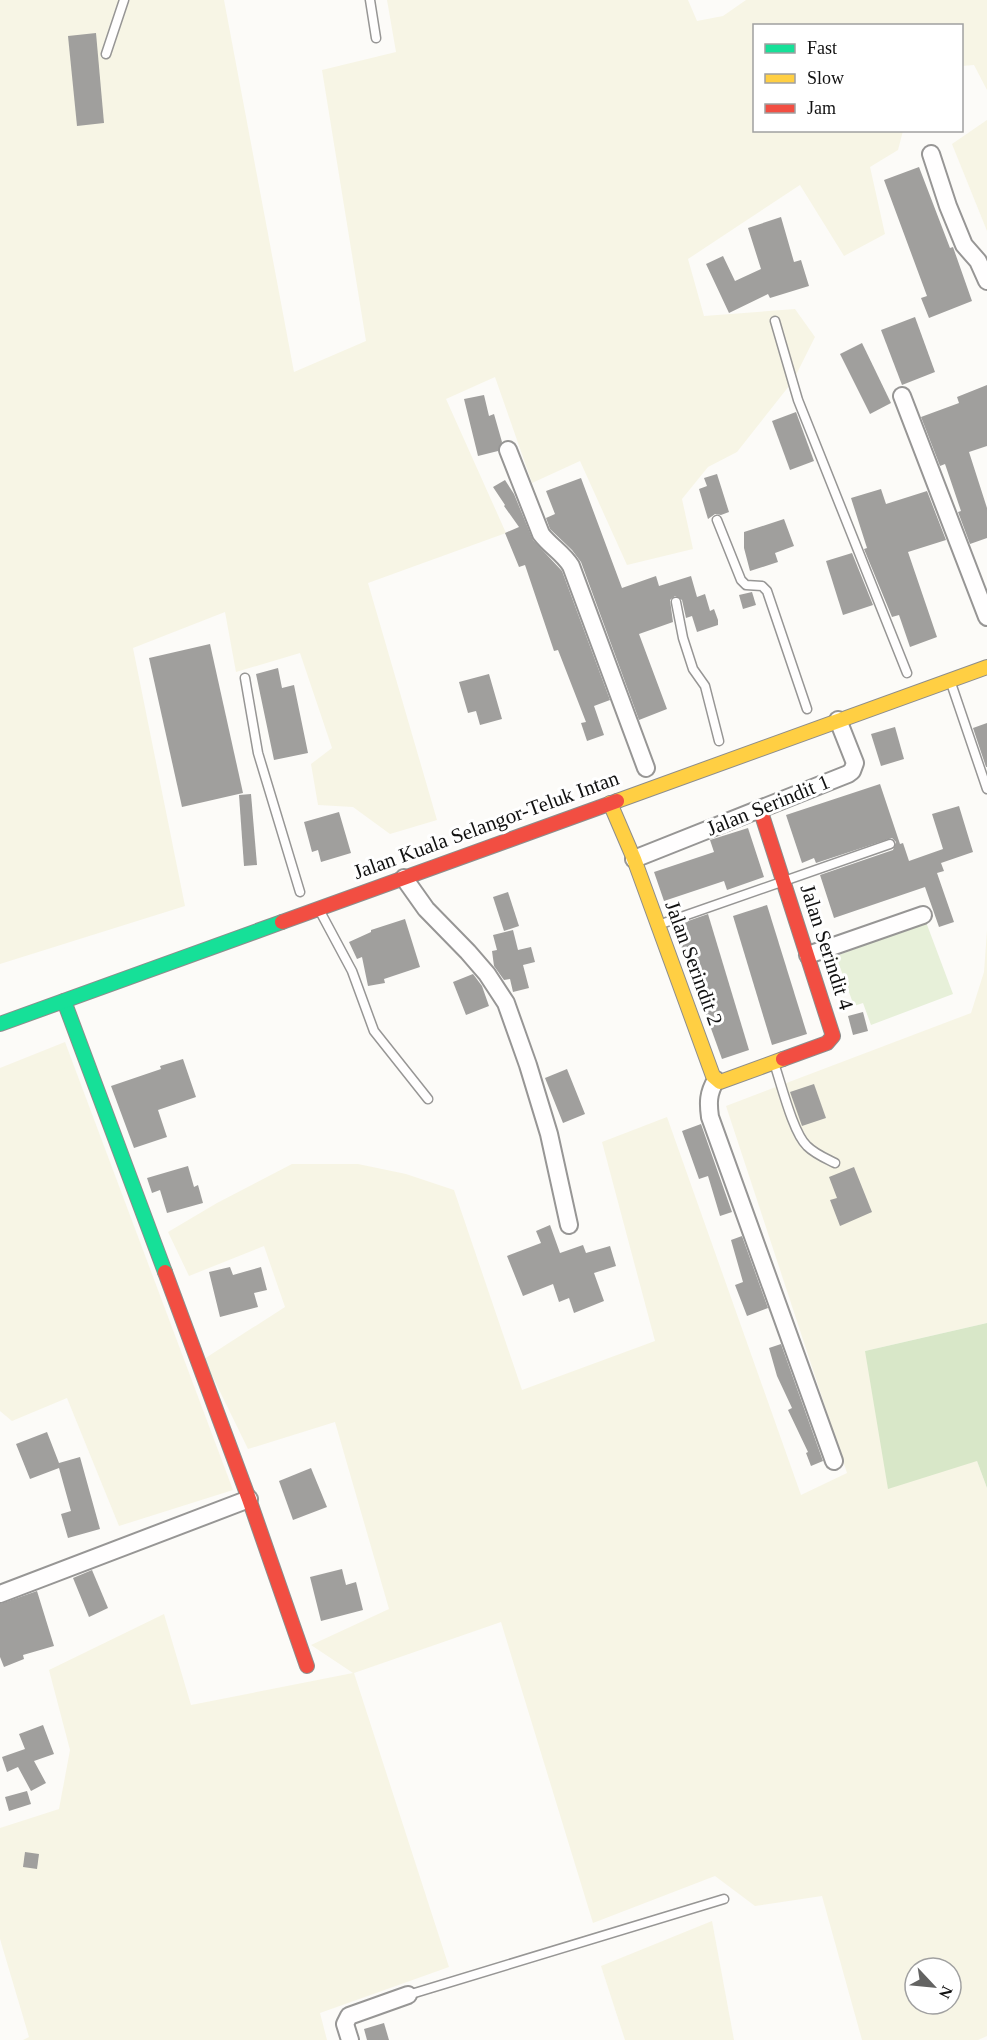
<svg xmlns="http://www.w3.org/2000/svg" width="987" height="2040" viewBox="0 0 987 2040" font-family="'Times New Roman',serif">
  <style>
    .farmland { fill: #f7f5e5; fill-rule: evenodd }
    .green { fill: #e7f0d9 }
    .forest { fill: #d8e7c8 }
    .building { fill: #a09f9d }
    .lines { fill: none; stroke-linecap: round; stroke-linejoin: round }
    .lane-casing { stroke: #979695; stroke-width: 11 }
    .street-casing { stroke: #979695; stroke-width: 20 }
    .fast-casing { stroke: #8d8d8c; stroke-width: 16 }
    .slow-casing { stroke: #8d8d8c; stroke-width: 16 }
    .jam-casing { stroke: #8d8d8c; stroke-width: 16 }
    .lane { stroke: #fffefe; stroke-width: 8 }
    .street { stroke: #fffefe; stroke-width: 16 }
    .fast { stroke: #16e098; stroke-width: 14 }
    .slow { stroke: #ffcf43; stroke-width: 14 }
    .jam { stroke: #f24e42; stroke-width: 14 }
    .labels { text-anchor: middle; stroke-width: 6; stroke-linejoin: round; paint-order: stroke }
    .street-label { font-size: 21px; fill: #111; stroke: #fff }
  </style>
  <rect width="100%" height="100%" fill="#fcfbf8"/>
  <g class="farmland">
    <path d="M 0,0 L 224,0 L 294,372 L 366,341 L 322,70 L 396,52 L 387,0 L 688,0 L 697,21 L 723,16 L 746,0 L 987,0 L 987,90 L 974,65 L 962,66 L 962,26 L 754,26 L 754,130 L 903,131 L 898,150 L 870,167 L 885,234 L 844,256 L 800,185 L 688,259 L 704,316 L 795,309 L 815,337 L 793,381 L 737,452 L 708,467 L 682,499 L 693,549 L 627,565 L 580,461 L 532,483 L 495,377 L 446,399 L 506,533 L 368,583 L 437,820 L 390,834 L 353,807 L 318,805 L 311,764 L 332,748 L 300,653 L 236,672 L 225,612 L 133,648 L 185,906 L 0,964 Z"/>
    <path d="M 987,120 L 987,231 L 952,144 Z"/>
    <path d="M 987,930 L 987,1323 L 865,1351 L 977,1461 L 987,1488 L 987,2036 L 978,2040 L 862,2040 L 822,1896 L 755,1906 L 715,1876 L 593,1923 L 501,1622 L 354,1673 L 449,1967 L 320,2013 L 327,2040 L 23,2040 L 29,2037 L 0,1939 L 0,1828 L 59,1809 L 70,1750 L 49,1670 L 164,1614 L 191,1705 L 353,1673 L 311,1645 L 389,1609 L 335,1422 L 248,1449 L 204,1359 L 285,1307 L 264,1246 L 189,1276 L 168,1232 L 217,1203 L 292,1164 L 358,1164 L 406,1174 L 454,1190 L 522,1390 L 655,1341 L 602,1142 L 667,1117 L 801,1495 L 847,1473 L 726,1106 L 971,1013 L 984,972 ZM 915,1968 L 951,1968 L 951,2004 L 915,2004 Z"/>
    <path d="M 65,1042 L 233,1490 L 119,1526 L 67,1398 L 12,1421 L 0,1411 L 0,1068 Z"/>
    <path d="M 712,1921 L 734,2040 L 625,2040 L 601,1966 Z"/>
  </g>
  <path class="green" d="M 926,922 L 953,994 L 871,1025 L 863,1003 L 854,1006 L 836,956 Z"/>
  <path class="forest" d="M 987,1323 L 987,1488 L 977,1461 L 888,1489 L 865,1351 Z"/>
  <g class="building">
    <path d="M 96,33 L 104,123 L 77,126 L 68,36 Z"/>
    <path d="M 919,167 L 950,248 L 953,247 L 972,301 L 929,318 L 921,298 L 927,296 L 884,180 Z"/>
    <path d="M 781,217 L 794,262 L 801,260 L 809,286 L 770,298 L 768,294 L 729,313 L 706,264 L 723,256 L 735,281 L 761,269 L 748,228 Z"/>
    <path d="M 915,317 L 935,372 L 902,385 L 881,330 Z"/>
    <path d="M 862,343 L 891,403 L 870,414 L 840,354 Z"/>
    <path d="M 987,385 L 987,446 L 969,452 L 987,508 L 987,538 L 970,544 L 958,512 L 961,511 L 945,464 L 940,466 L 921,417 L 959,403 L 957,397 Z"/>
    <path d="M 484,395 L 489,416 L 494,414 L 502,442 L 498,451 L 478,456 L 464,399 Z"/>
    <path d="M 796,412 L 814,461 L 790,470 L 772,421 Z"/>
    <path d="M 717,474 L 729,512 L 721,515 L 715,514 L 708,519 L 699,489 L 707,486 L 704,478 Z"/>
    <path d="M 581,478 L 622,588 L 656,576 L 659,586 L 691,576 L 697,597 L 705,594 L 710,611 L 714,609 L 718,620 L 718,625 L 697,632 L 692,616 L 686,618 L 682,600 L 675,596 L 670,600 L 673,622 L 639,634 L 667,709 L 639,720 L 581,562 L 572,550 L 550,529 L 546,518 L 555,514 L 546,491 Z"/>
    <path d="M 505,480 L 514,494 L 533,540 L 562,571 L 610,700 L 594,706 L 604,735 L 587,741 L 581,723 L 586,722 L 558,650 L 554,651 L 525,565 L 519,567 L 505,533 L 519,527 L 504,506 L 505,505 L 493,487 Z"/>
    <path d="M 881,489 L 886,504 L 927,491 L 946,540 L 908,552 L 937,637 L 910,647 L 899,615 L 892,617 L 864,549 L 867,548 L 851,498 Z"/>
    <path d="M 784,519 L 794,546 L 775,553 L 778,562 L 750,571 L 744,548 L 744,532 Z"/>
    <path d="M 852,553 L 873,605 L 843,615 L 826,561 Z"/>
    <path d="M 752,592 L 756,605 L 743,609 L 739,595 Z"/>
    <path d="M 210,644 L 243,793 L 182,807 L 149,658 Z"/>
    <path d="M 278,668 L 282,688 L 294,685 L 308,753 L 274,760 L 256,674 Z"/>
    <path d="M 489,674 L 502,719 L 480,725 L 476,711 L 468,713 L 459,682 Z"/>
    <path d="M 987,723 L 987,767 L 986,767 L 973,728 Z"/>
    <path d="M 895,727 L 904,759 L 881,766 L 871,734 Z"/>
    <path d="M 880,784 L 900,844 L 903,843 L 909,861 L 943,849 L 932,814 L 959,806 L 973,852 L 941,863 L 944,871 L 937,873 L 954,922 L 939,927 L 925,887 L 834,918 L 820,875 L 893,850 L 896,842 L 892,838 L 816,863 L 814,858 L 802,863 L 786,815 Z"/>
    <path d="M 251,794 L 257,865 L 244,866 L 239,795 Z"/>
    <path d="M 339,812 L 351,853 L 321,862 L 318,850 L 312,852 L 304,822 Z"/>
    <path d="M 748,828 L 764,877 L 727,890 L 724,881 L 664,901 L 654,872 L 714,852 L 710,840 Z"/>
    <path d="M 508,892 L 519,926 L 504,931 L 493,897 Z"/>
    <path d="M 767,905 L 807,1034 L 772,1045 L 733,916 Z"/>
    <path d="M 708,914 L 749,1050 L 722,1059 L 674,926 Z"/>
    <path d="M 405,919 L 420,967 L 384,979 L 385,983 L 368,986 L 362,957 L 357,959 L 349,942 L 371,932 L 371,930 Z"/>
    <path d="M 513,930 L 518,950 L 531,947 L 535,962 L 523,965 L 529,988 L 513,992 L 510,979 L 504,980 L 494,966 L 492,951 L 497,950 L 493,935 Z"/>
    <path d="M 473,974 L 482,986 L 489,1006 L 466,1015 L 453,982 Z"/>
    <path d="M 863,1012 L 868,1031 L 853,1035 L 848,1016 Z"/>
    <path d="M 183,1059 L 196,1097 L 158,1110 L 167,1137 L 134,1148 L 111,1086 L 161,1069 L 160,1066 Z"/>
    <path d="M 567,1069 L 585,1114 L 563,1123 L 545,1078 Z"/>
    <path d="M 814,1084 L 826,1118 L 802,1126 L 790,1092 Z"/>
    <path d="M 701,1124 L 732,1212 L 720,1216 L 708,1176 L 699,1179 L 682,1131 Z"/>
    <path d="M 188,1166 L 194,1187 L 198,1185 L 203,1203 L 167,1213 L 160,1190 L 152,1193 L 147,1178 Z"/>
    <path d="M 854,1167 L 872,1212 L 840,1226 L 830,1200 L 837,1198 L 829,1177 Z"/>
    <path d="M 550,1225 L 560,1253 L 583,1245 L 586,1253 L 610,1246 L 616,1266 L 594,1273 L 604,1301 L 574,1313 L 569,1298 L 559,1302 L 553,1284 L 523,1296 L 507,1256 L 541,1243 L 536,1231 Z"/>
    <path d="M 742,1236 L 768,1308 L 747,1316 L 735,1285 L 743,1282 L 731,1240 Z"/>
    <path d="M 230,1267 L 233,1275 L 261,1267 L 267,1290 L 254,1293 L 258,1307 L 220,1317 L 209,1272 Z"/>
    <path d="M 781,1344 L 823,1461 L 811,1466 L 806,1453 L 808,1452 L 788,1410 L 792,1408 L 777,1376 L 769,1348 Z"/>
    <path d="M 47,1432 L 59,1463 L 80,1457 L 100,1529 L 68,1538 L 61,1514 L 71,1511 L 59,1468 L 30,1479 L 16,1444 Z"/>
    <path d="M 311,1468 L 327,1507 L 293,1520 L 279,1481 Z"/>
    <path d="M 342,1569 L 346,1585 L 356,1582 L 363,1610 L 321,1621 L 310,1577 Z"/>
    <path d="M 92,1570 L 108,1608 L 89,1617 L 73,1578 Z"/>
    <path d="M 37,1591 L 54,1646 L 23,1655 L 24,1659 L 4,1667 L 0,1657 L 0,1604 Z"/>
    <path d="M 43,1725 L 54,1754 L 34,1761 L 46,1783 L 31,1791 L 18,1767 L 7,1772 L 2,1757 L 25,1749 L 19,1734 Z"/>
    <path d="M 27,1791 L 31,1804 L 9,1811 L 5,1797 Z"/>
    <path d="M 25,1852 L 39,1854 L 37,1869 L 23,1867 Z"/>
    <path d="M 384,2023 L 389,2040 L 367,2040 L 364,2029 Z"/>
  </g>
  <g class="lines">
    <g class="lane-casing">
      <g id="lane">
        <path d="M 370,0 L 376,38"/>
        <path d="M 106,54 L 124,0"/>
        <path d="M 775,321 L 798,400 L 907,673"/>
        <path d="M 717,520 L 741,580 L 746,585 L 762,586 L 767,591 L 807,709"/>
        <path d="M 676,602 L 683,638 L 693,669 L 705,686 L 719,741"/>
        <path d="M 245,678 L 258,753 L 300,892"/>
        <path d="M 952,686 L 987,789"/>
        <path d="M 322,915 L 352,971 L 374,1031 L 428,1099"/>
        <path d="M 661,924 L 890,844"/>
        <path d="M 774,1063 C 781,1083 793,1133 807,1146 C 815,1154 825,1158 835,1163"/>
        <path d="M 408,1995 L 724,1899"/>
      </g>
    </g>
    <g class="street-casing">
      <g id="street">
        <path d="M 931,154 L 948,206 L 964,245 L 978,261 L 987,281"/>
        <path d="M 902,396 L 987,617"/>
        <path d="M 508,450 L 541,534 C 550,546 563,553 571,566 L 646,768"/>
        <path d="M 634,859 L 848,774 L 852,771 L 855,763 L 838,720"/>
        <path d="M 404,878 L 426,909 L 468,952 L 487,974 L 506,1003 L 528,1065 L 549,1134 L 569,1225"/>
        <path d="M 808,955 L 923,915"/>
        <path d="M 716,1080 C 708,1093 708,1103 710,1117 L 834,1461"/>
        <path d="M 0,1594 L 249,1499"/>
        <path d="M 350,2040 L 345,2024 L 349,2016 L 408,1995"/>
      </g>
    </g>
    <g class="fast-casing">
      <g id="fast">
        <path d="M 64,1001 L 165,1272"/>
        <path d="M 0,1024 L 282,922"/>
      </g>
    </g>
    <g class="slow-casing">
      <g id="slow">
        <path d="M 617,801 L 987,667"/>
        <path d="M 610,803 L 634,859 L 713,1076 L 720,1082 L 783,1059"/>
      </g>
    </g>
    <g class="jam-casing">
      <g id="jam">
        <path d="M 760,809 L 833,1036 L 827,1043 L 783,1059"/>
        <path d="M 282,922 L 617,801"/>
        <path d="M 165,1272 L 249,1499 L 307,1666"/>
      </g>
    </g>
    <use href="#lane" class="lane"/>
    <use href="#street" class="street"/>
    <use href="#fast" class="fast"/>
    <use href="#slow" class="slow"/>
    <use href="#jam" class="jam"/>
  </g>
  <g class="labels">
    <g class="street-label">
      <text transform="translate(768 805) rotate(-22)" y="7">Jalan Serindit 1</text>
      <text transform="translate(486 825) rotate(-20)" y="7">Jalan Kuala Selangor-Teluk Intan</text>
      <text transform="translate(827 947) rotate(72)" y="7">Jalan Serindit 4</text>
      <text transform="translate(694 963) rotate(70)" y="7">Jalan Serindit 2</text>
    </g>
  </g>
  <rect x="753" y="24" width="210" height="108" fill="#ffffff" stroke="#a0a0a0" stroke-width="1.5"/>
  <rect x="765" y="44" width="30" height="9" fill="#16e098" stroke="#a0a0a0" stroke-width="1.5"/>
  <text x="807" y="54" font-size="18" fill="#111111">Fast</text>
  <rect x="765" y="74" width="30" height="9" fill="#ffcf43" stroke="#a0a0a0" stroke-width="1.5"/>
  <text x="807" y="84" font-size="18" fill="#111111">Slow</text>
  <rect x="765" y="104" width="30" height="9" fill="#f24e42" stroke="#a0a0a0" stroke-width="1.5"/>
  <text x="807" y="114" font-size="18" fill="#111111">Jam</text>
  <g transform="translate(933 1986) rotate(116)"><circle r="28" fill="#ffffff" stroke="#a0a0a0" stroke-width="1.5"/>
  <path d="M0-4.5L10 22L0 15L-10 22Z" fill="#636362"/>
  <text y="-9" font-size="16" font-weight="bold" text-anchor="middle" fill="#111111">N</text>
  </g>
</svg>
